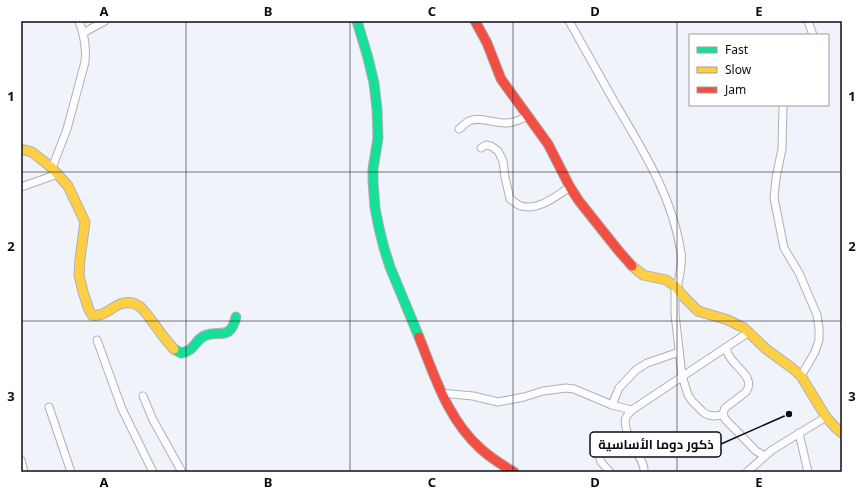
<svg xmlns="http://www.w3.org/2000/svg" width="863" height="493" viewBox="0 0 863 493" font-family="'Noto Sans',Cairo,sans-serif">
  <style>
    .lines { fill: none; stroke-linecap: round; stroke-linejoin: round }
    .street-casing { stroke: #aeb0ba; stroke-width: 9 }
    .fast-casing { stroke: #aeb0ba; stroke-width: 11 }
    .slow-casing { stroke: #aeb0ba; stroke-width: 11 }
    .jam-casing { stroke: #aeb0ba; stroke-width: 11 }
    .street { stroke: #fdfdfe; stroke-width: 7 }
    .fast { stroke: #16e098; stroke-width: 9 }
    .slow { stroke: #ffcf43; stroke-width: 9 }
    .jam { stroke: #f24e42; stroke-width: 9 }
    .grid { fill: none; stroke: #0c0d19; stroke-width: 1; stroke-opacity: 0.55 }
    .leader { fill: none; stroke: #0c0d19; stroke-width: 1.5 }
    .callout-dot { fill: #0c0d19; stroke: #fff; stroke-width: 1.5 }
    .callout { fill: #fff; stroke: #0c0d19; stroke-width: 1.5 }
    .callout-label { font-size: 13px; text-anchor: middle; font-weight: bold; fill: #0c0d19 }
    .neatline { fill: none; stroke: #0c0d19; stroke-width: 1.5 }
    .grid-label { font-size: 13px; text-anchor: middle; font-weight: bold; fill: #0c0d19 }
  </style>
  <rect width="100%" height="100%" fill="#f1f3fb"/>
  <g class="lines">
    <g class="street-casing">
      <g id="street">
        <path d="M 569,21 C 585,49 600,76 615,103 C 643,150 673,198 681,253 C 683,264 679,277 677,289"/>
        <path d="M 808,21 L 813,35"/>
        <path d="M 83,33 L 105,21"/>
        <path d="M 783,105 L 782,149 L 776,178 L 774,198 L 784,248 L 799,273 L 817,315 L 819,328 L 819,340 L 815,352 L 801,376"/>
        <path d="M 459,129 C 462,127 465,123 469,121 C 482,116 494,124 507,123 C 514,123 521,119 528,116"/>
        <path d="M 481,148 L 486,145 L 491,146 L 498,151 L 503,161 L 505,177 L 510,199 C 514,201 517,205 521,206 C 539,211 556,196 570,187"/>
        <path d="M 52,168 L 67,129 L 85,62 C 87,47 84,35 79,21"/>
        <path d="M 21,187 L 58,174"/>
        <path d="M 675,286 L 675,314 L 682,376 L 688,395 L 692,401 L 703,412 L 708,415 L 714,416 L 723,415"/>
        <path d="M 97,340 L 122,409 L 153,472"/>
        <path d="M 726,348 C 727,351 728,355 730,357 C 736,368 756,378 746,392 L 725,408 C 723,412 723,414 725,419 L 756,451 L 765,456"/>
        <path d="M 441,393 L 473,396 L 498,402 L 524,397 L 543,391 L 566,388 L 574,389 L 612,405 L 632,410"/>
        <path d="M 143,396 L 153,420 L 182,472"/>
        <path d="M 612,405 L 619,388 L 636,370 L 647,363 L 653,361 L 679,352"/>
        <path d="M 49,407 L 71,472"/>
        <path d="M 799,433 L 808,472"/>
        <path d="M 599,455 L 601,462 L 610,472"/>
        <path d="M 21,460 L 24,472"/>
        <path d="M 644,472 C 645,462 636,453 631,444 C 629,440 628,436 627,432 C 624,420 624,418 632,410 L 749,332"/>
        <path d="M 747,472 L 772,450 L 826,417"/>
      </g>
    </g>
    <g class="fast-casing">
      <g id="fast">
        <path d="M 357,21 L 368,58 L 374,83 L 377,109 L 378,138 L 373,169 L 373,181 L 375,208 L 379,228 L 384,248 L 390,267 L 419,337"/>
        <path d="M 174,349 L 181,353 C 196,350 194,341 204,336 C 219,329 230,342 236,317"/>
      </g>
    </g>
    <g class="slow-casing">
      <g id="slow">
        <path d="M 21,149 L 32,152 L 52,168 L 68,186 L 85,222 L 80,259 L 79,275 L 83,292 L 89,310 L 92,315 C 103,317 111,308 120,304 C 126,302 133,302 139,306 C 141,307 143,310 145,312 C 155,324 163,338 174,349"/>
        <path d="M 632,266 L 643,275 L 666,280 L 675,286 L 683,296 L 698,311 L 728,320 L 744,328 L 766,349 L 792,368 L 801,376 L 826,417 L 836,428 L 842,433"/>
      </g>
    </g>
    <g class="jam-casing">
      <g id="jam">
        <path d="M 475,21 L 487,43 L 501,79 L 548,144 L 570,187 L 579,201 L 618,250 L 632,266"/>
        <path d="M 419,337 C 435,377 448,420 481,449 C 491,458 502,465 514,472"/>
      </g>
    </g>
    <use href="#street" class="street"/>
    <use href="#fast" class="fast"/>
    <use href="#slow" class="slow"/>
    <use href="#jam" class="jam"/>
  </g>
  <path class="grid" d="M 186,21 L 186,472M 350,21 L 350,472M 513,21 L 513,472M 677,21 L 677,472M 21,172 L 842,172M 21,321 L 842,321"/>
  <path class="leader" d="M789 414L721 444"/>
  <circle class="callout-dot" cx="789" cy="414" r="4"/>
  <rect class="callout" x="590" y="432" width="131" height="25" rx="4"/>
  <g class="callout-label">
    <text x="656" y="449">ذكور دوما الأساسية</text>
  </g>
  <rect width="863" height="493" fill="none" stroke="#ffffff" stroke-width="44"/>
  <rect x="689" y="34" width="140" height="72" fill="#ffffff" stroke="#9e9ea3"/>
  <rect x="697" y="47" width="20" height="6" fill="#16e098" stroke="#9e9ea3"/>
  <text x="725" y="54" font-size="12" fill="#0c0d19">Fast</text>
  <rect x="697" y="67" width="20" height="6" fill="#ffcf43" stroke="#9e9ea3"/>
  <text x="725" y="74" font-size="12" fill="#0c0d19">Slow</text>
  <rect x="697" y="87" width="20" height="6" fill="#f24e42" stroke="#9e9ea3"/>
  <text x="725" y="94" font-size="12" fill="#0c0d19">Jam</text>
  <rect x="22" y="22" width="819" height="449" class="neatline"/>
  <g class="grid-label">
    <text x="104" y="16">A</text>
    <text x="268" y="16">B</text>
    <text x="432" y="16">C</text>
    <text x="595" y="16">D</text>
    <text x="759" y="16">E</text>
    <text x="11" y="101">1</text>
    <text x="852" y="101">1</text>
    <text x="11" y="251">2</text>
    <text x="852" y="251">2</text>
    <text x="11" y="401">3</text>
    <text x="852" y="401">3</text>
    <text x="104" y="487">A</text>
    <text x="268" y="487">B</text>
    <text x="432" y="487">C</text>
    <text x="595" y="487">D</text>
    <text x="759" y="487">E</text>
  </g>
</svg>
